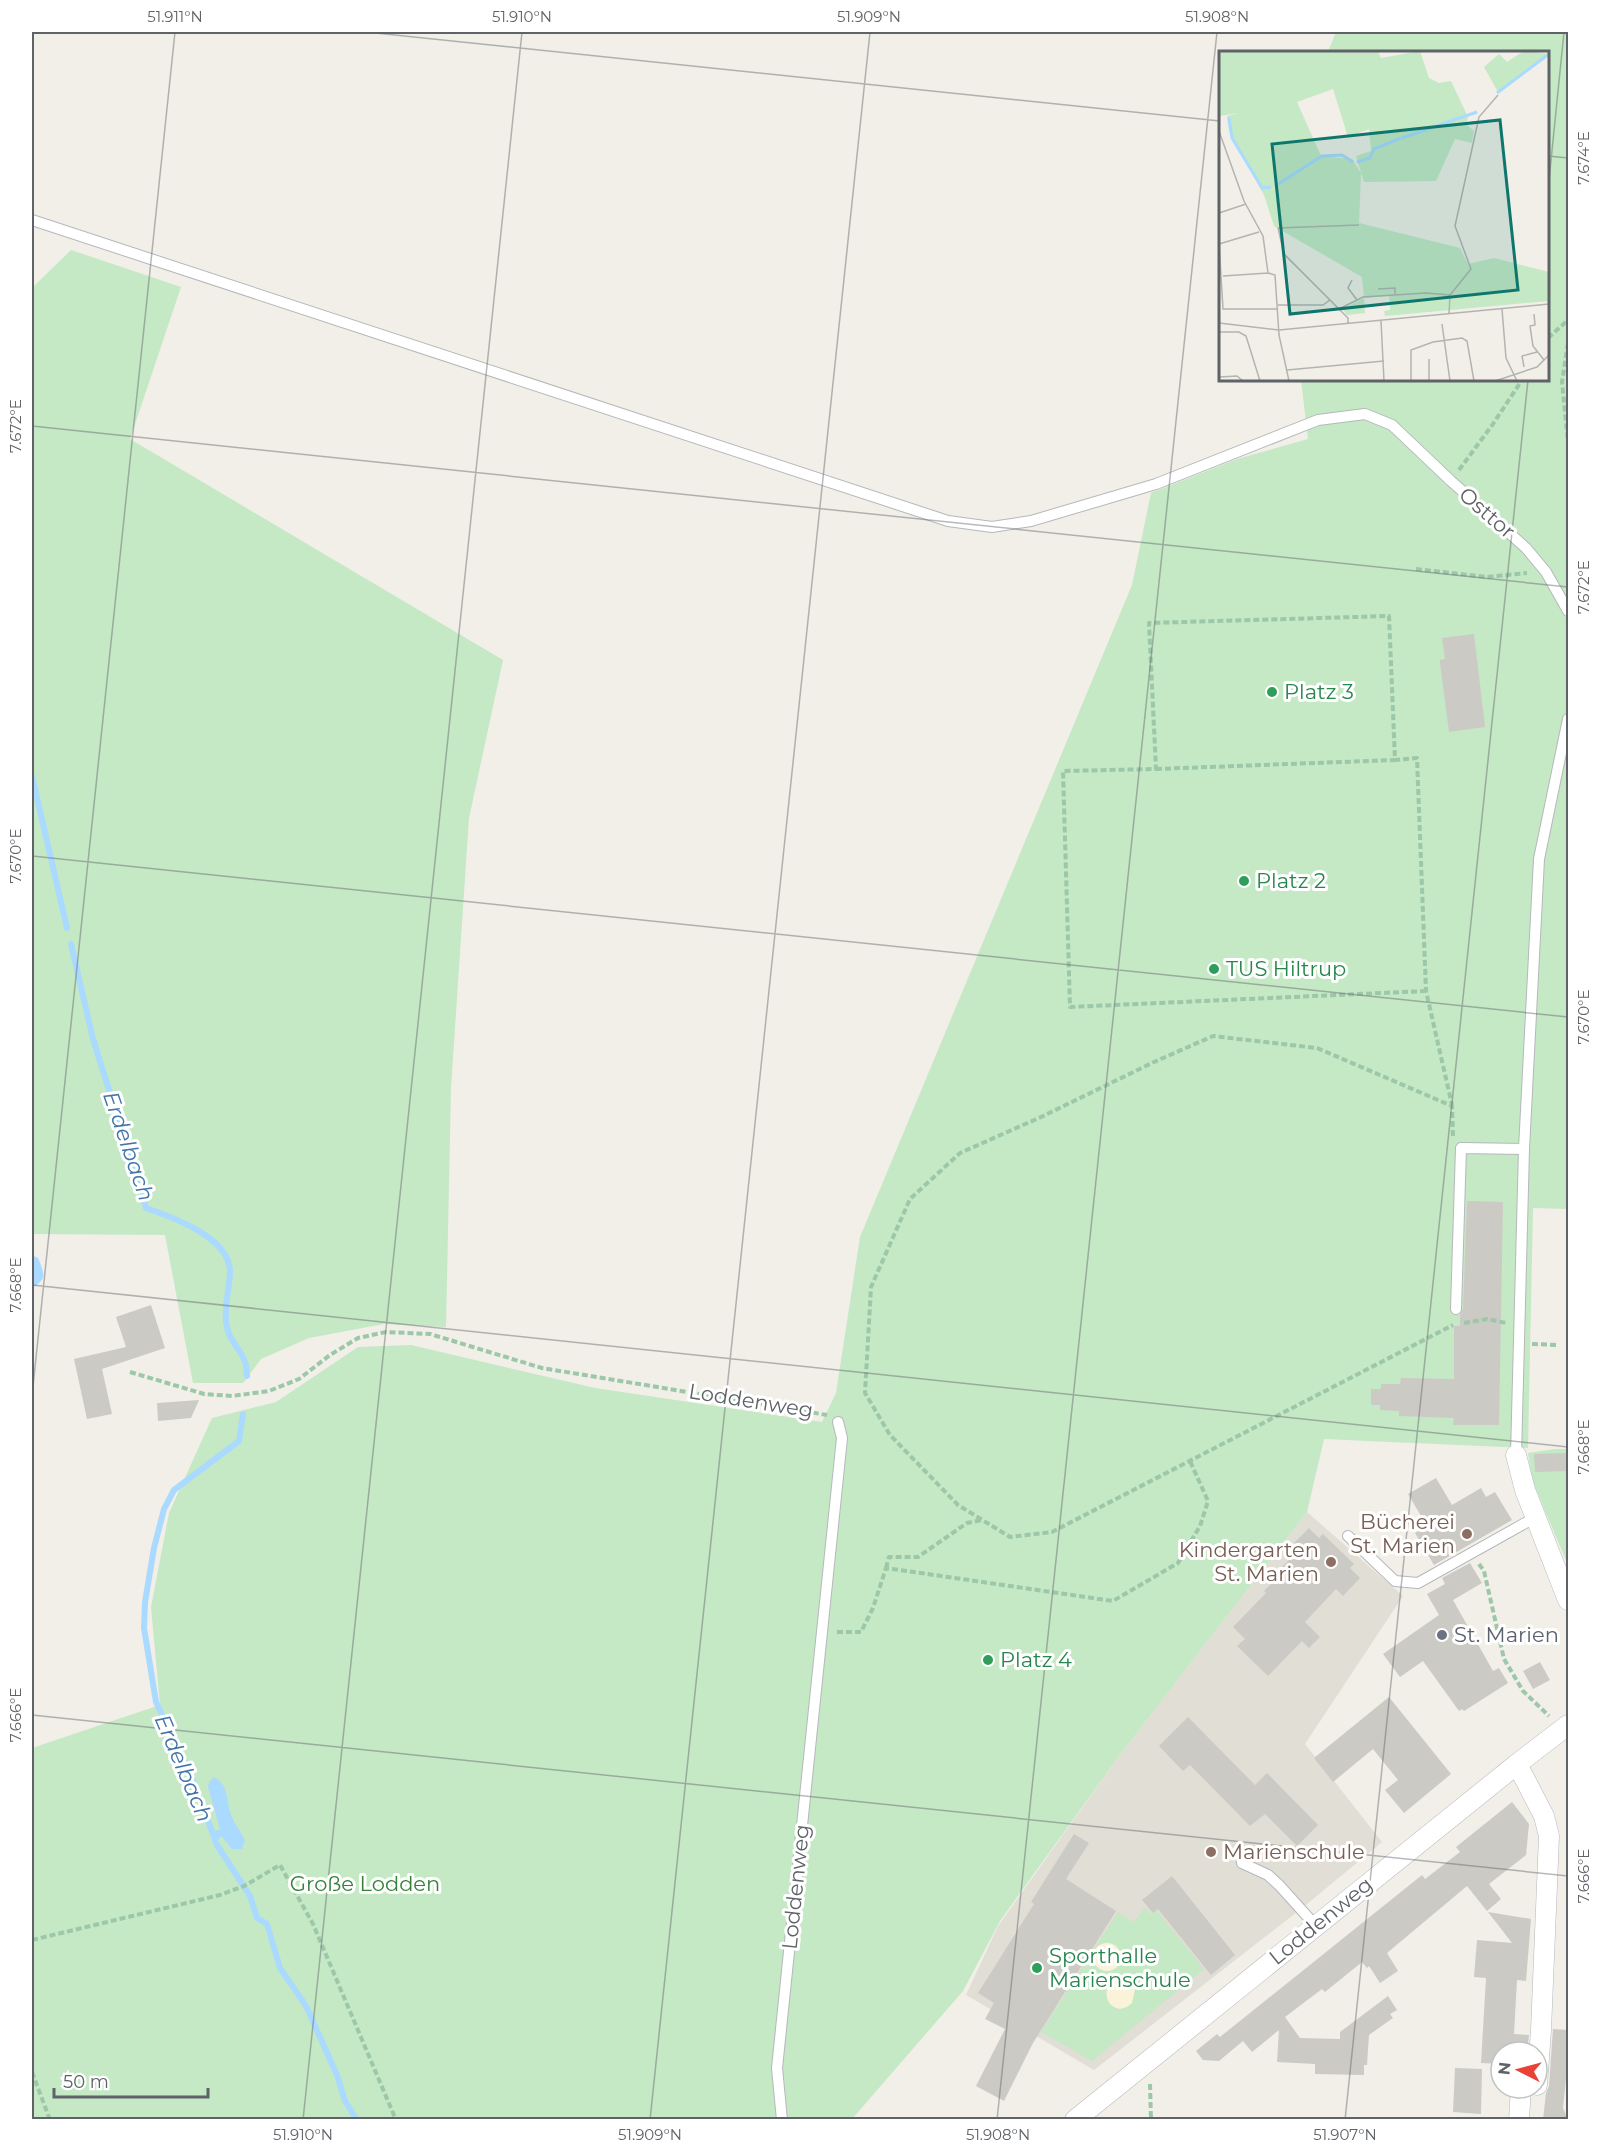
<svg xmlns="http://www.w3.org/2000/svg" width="1600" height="2151" viewBox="0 0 1600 2151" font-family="Montserrat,sans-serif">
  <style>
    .education { fill: #e1ded6 }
    .green { fill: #c5e8c5 }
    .sand { fill: #fbf3d9 }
    .water { fill: #aadaff }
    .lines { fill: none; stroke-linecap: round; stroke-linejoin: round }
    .stream { stroke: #aadaff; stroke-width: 6 }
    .building { fill: #cccac5 }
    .lane-casing { stroke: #b5b8bc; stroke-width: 12 }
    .street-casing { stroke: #b5b8bc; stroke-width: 21 }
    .path { stroke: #9cc7a9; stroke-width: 4; stroke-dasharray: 6 3; stroke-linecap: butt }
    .lane { stroke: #fff; stroke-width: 10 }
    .street { stroke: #fff; stroke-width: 20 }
    .ticks { fill: none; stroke: #5f6368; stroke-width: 1.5; stroke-opacity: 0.45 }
    .leisure-dot { fill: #2e9e5b; stroke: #fff; stroke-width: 2 }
    .education-dot { fill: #8d6e63; stroke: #fff; stroke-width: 2 }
    .worship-dot { fill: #6b7280; stroke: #fff; stroke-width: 2 }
    .labels { text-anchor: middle; stroke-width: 6; stroke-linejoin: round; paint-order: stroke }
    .street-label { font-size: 21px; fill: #5f6368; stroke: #fff }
    .leisure-label { font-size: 21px; fill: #27864d; stroke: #fff; text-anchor: start }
    .education-label { font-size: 21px; fill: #785e54; stroke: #fff; text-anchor: end }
    .worship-label { font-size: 21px; fill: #5b616d; stroke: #fff; text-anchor: start }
    .park-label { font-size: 21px; fill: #348238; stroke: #fff }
    .water-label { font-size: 22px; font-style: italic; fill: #4174aa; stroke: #fff }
    .inset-river { fill: none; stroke: #aadaff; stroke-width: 3 }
    .inset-road { fill: none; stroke: #b3b3b1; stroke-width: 1.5 }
    .view { fill: #0f766e; fill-opacity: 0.15; stroke: #0f766e; stroke-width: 3 }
    .inset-edge { fill: none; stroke: #5f6368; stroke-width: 3 }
    .neatline { fill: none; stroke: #5f6368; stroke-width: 2 }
    .ticks-label { font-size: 15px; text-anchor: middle; fill: #5f6368 }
  </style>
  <rect width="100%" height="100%" fill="#f1efe8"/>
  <path class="education" d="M 1307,1512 L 1403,1596 L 1305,1744 L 1382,1842 L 1301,1909 L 1094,2070 L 966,1995 L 998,1926 L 1119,1756 Z"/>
  <g class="green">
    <path d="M 1336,32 L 1568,32 L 1568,1209 L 1533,1208 L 1528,1448 L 1324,1439 L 1307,1512 L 1119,1756 L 1041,1864 L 1000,1921 L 963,1991 L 852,2119 L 32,2119 L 32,1748 L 160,1705 L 151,1607 L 169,1513 L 212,1418 L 276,1402 L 358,1347 L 411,1345 L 595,1388 L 822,1422 L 836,1393 L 860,1237 L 1132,585 L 1151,493 L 1237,459 L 1308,439 L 1301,380 L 1548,380 L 1548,52 L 1328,52 Z"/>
    <path d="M 71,250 L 181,287 L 130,439 L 503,660 L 469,818 L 451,1088 L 446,1327 L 384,1324 L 309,1338 L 261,1359 L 243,1383 L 193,1383 L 165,1235 L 32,1234 L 32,288 Z"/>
    <path d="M 1555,1449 L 1568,1449 L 1568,1565 L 1532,1480 L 1528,1453 Z"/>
    <path d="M 1145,1908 L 1151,1914 L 1156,1910 L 1204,1969 L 1092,2061 L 1041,2032 L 1118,1912 L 1134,1922 Z"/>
  </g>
  <g class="sand">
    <circle cx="1107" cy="1957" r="14"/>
    <path d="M 1116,1975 L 1130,1980 L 1135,1989 L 1132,2003 C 1115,2020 1094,1995 1116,1975 Z"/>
  </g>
  <g class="water">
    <path d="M 32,1255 L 38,1258 C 44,1273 48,1279 32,1288 Z"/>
    <path d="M 214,1777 C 228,1784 227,1800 230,1812 C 233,1821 240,1831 245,1840 L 242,1849 L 232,1849 L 221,1836 L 216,1842 L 212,1833 L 220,1829 L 208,1787 L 209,1782 Z"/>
  </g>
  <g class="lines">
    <g class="stream">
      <path d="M 32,776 L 67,928"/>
      <path d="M 71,944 L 93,1039 L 146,1208 C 172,1217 229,1237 230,1271 C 230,1287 224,1305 226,1321 C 228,1342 239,1345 245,1362 C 247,1366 246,1372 247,1376"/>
      <path d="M 243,1414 L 239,1441 L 174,1490 L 164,1509 L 154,1548 L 145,1602 L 144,1628 L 156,1702 L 194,1783 L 217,1845 L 250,1896 L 257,1918 L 267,1924 L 280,1968 L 306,2006 L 337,2075 L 345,2101 L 357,2120"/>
    </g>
  </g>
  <g class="building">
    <path d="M 1474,634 L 1485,727 L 1449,732 L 1440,663 L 1440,660 L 1445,659 L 1442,638 Z"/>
    <path d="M 1467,1201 L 1503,1202 L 1499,1425 L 1453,1425 L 1454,1418 L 1399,1416 L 1399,1411 L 1380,1410 L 1380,1405 L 1371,1405 L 1371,1389 L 1381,1389 L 1381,1384 L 1400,1384 L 1401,1378 L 1454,1379 L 1454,1326 L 1460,1326 L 1460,1315 L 1463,1309 Z"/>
    <path d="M 151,1305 L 165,1348 L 102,1369 L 112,1414 L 87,1419 L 74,1359 L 126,1347 L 116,1317 Z"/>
    <path d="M 199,1400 L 191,1418 L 158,1421 L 157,1403 Z"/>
    <path d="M 1569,1453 L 1569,1471 L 1535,1472 L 1534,1454 Z"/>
    <path d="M 1436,1478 L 1452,1505 L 1481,1488 L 1486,1497 L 1495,1492 L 1512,1520 L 1434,1565 L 1415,1533 L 1427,1526 L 1408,1494 Z"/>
    <path d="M 1309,1528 L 1319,1538 L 1323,1534 L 1354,1564 L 1350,1568 L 1360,1578 L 1343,1596 L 1336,1589 L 1305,1622 L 1320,1637 L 1309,1648 L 1302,1641 L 1268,1676 L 1237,1646 L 1245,1639 L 1233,1627 L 1266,1593 L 1264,1591 L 1281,1574 L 1278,1571 L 1298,1551 L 1292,1545 Z"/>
    <path d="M 1470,1563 L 1482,1583 L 1453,1600 L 1493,1671 L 1499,1668 L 1508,1683 L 1464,1711 L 1462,1709 L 1459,1711 L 1423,1661 L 1400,1677 L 1383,1654 L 1439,1615 L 1427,1594 L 1445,1584 L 1442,1578 Z"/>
    <path d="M 1540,1662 L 1550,1680 L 1533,1689 L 1523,1671 Z"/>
    <path d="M 1389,1697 L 1451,1774 L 1404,1813 L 1385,1790 L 1398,1780 L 1373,1749 L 1333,1782 L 1314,1758 Z"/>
    <path d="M 1188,1717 L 1255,1785 L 1267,1773 L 1318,1825 L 1297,1846 L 1265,1814 L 1250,1826 L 1190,1765 L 1183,1771 L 1159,1746 Z"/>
    <path d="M 1512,1802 L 1529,1824 L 1526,1855 L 1489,1884 L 1501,1899 L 1487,1911 L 1467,1886 L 1387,1953 L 1398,1971 L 1380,1983 L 1369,1966 L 1367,1968 L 1362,1962 L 1325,1992 L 1322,1989 L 1285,2017 L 1300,2038 L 1340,2039 L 1340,2032 L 1388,1996 L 1397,2010 L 1390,2014 L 1393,2018 L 1369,2035 L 1367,2065 L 1364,2065 L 1364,2075 L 1315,2074 L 1315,2064 L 1277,2062 L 1279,2030 L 1252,2052 L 1243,2041 L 1219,2061 L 1203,2060 L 1196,2051 L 1217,2034 L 1220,2037 L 1422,1875 L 1425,1879 L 1460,1852 L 1456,1847 Z"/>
    <path d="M 1074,1834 L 1089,1843 L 1066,1879 L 1116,1911 L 1033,2043 L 1004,2101 L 976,2086 L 1005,2029 L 985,2019 L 994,2003 L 978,1993 L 1034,1904 L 1031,1902 Z"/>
    <path d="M 1172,1876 L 1235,1955 L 1211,1975 L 1158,1909 L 1153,1913 L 1142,1900 Z"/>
    <path d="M 1488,1912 L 1531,1919 L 1526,1981 L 1517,1980 L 1514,2034 L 1529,2035 L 1527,2052 L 1501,2052 L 1501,2064 L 1481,2063 L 1486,1978 L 1474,1977 L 1477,1940 L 1512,1943 Z"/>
    <path d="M 1553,2029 L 1569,2030 L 1569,2078 L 1566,2078 L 1563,2108 L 1568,2120 L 1543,2120 L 1546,2093 L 1549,2086 Z"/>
    <path d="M 1455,2068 L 1482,2069 L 1481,2114 L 1453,2112 Z"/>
  </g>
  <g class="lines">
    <g class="lane-casing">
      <g id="lane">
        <path d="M 32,220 L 948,521 L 992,527 L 1031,521 L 1156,484 L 1318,420 L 1365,414 L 1392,425 L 1451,481 L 1526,548 L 1546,572 L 1568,611"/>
        <path d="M 1456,1309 L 1461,1148 L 1524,1149"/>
        <path d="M 1516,1455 L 1524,1149 L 1539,859 L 1568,719"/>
        <path d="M 1348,1536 L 1395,1581 L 1418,1583 L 1536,1517"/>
        <path d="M 1242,1863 L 1268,1875 L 1279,1885 L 1316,1926"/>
        <path d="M 782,2120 L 777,2068 L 842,1438 L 838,1422"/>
      </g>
    </g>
    <g class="street-casing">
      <g id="street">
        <path d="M 1516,1455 L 1525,1490 L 1568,1600"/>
        <path d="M 1517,1764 L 1544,1816 L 1549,1836 L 1541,2030 L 1537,2085"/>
        <path d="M 1075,2120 L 1517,1764 L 1568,1725"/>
        <path d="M 1519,2120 L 1521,2088"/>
      </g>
    </g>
    <g class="path">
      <path d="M 1548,338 L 1568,320"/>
      <path d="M 1568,343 L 1562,382 L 1568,442"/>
      <path d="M 1459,470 L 1493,424 L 1522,380"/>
      <path d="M 1416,569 L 1487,577 L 1527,573"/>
      <path d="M 1156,769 L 1395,760"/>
      <path d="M 1426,991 L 1070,1007 L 1063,771 L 1156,769 L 1149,623 L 1389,616 L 1395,760 L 1417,758 L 1426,991 L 1452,1105"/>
      <path d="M 1453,1136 L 1452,1106 L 1317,1048 L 1213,1036 L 1154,1062 L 1041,1117 L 960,1153 L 910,1199 L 871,1287 L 865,1393 L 890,1435 L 958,1505 L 1010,1537 L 1052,1532 L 1453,1325"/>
      <path d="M 1464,1323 L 1487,1319 L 1506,1323"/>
      <path d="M 1532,1344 L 1559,1345"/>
      <path d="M 130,1372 L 204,1394 L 232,1396 L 269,1391 L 299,1379 L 330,1355 L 358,1338 L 386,1332 L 430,1334 L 542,1368 L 827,1415"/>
      <path d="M 1479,1564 L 1484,1571 L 1504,1659 L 1523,1691 L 1549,1716"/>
      <path d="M 886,1568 L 889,1557 L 918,1557 L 967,1523 L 982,1520"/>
      <path d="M 837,1632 L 861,1632 L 873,1608 L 886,1568 L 1113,1601 L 1178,1563 L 1200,1526 L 1208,1501 L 1190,1461"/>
      <path d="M 32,1940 L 220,1895 L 244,1886 L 280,1865 L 313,1924 L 396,2120"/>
      <path d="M 32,2072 L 50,2120"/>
      <path d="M 1150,2084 L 1151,2120"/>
    </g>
    <use href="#lane" class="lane"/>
    <use href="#street" class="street"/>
  </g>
  <path class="ticks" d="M 366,32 L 1220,121M 1548,156 L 1568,158M 1548,190 L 1564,32M 32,426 L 1568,587M 32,856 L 1568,1017M 32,1285 L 1568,1447M 32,1396 L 175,32M 32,1715 L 1568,1876M 303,2120 L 522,32M 650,2120 L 870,32M 997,2120 L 1217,32M 1345,2120 L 1528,380"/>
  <g class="leisure-dot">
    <circle cx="1272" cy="692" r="6"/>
    <circle cx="1244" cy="881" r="6"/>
    <circle cx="1214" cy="969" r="6"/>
    <circle cx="988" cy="1660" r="6"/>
    <circle cx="1037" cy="1968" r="6"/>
  </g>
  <g class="education-dot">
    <circle cx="1467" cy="1534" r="6"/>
    <circle cx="1331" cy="1562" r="6"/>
    <circle cx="1211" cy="1852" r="6"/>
  </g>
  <circle class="worship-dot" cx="1442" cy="1635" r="6"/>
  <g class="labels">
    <g class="street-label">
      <text transform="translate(1487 513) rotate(41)" y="7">Osttor</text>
      <text transform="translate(751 1401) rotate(9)" y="7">Loddenweg</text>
      <text transform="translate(796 1887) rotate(-84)" y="7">Loddenweg</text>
      <text transform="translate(1321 1921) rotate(-39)" y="7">Loddenweg</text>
    </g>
    <g class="leisure-label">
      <text x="1284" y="699">Platz 3</text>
      <text x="1256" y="888">Platz 2</text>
      <text x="1226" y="976">TUS Hiltrup</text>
      <text x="1000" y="1667">Platz 4</text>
      <text x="1049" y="1963">Sporthalle<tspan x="1049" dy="24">Marienschule</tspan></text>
    </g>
    <g class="education-label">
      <text x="1455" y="1529">Bücherei<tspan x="1455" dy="24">St. Marien</tspan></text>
      <text x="1319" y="1557">Kindergarten<tspan x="1319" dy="24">St. Marien</tspan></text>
      <text x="1223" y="1859" text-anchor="start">Marienschule</text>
    </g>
    <g class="worship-label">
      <text x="1454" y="1642">St. Marien</text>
    </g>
    <g class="park-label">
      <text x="365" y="1891">Große Lodden</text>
    </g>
    <g class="water-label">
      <text transform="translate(129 1146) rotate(71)" y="8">Erdelbach</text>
      <text transform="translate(184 1768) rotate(67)" y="8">Erdelbach</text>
    </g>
  </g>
  <g transform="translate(1219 51)">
    <rect width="330" height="330" fill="#f1efe8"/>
    <path d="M 0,0 L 159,0 L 162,7 L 201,0 L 210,27 L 220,32 L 232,30 L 249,66 L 247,73 L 255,80 L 253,92 L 236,88 L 217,130 L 145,131 L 137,105 L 152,100 L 150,78 L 129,86 L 114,38 L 78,51 L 102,105 L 133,108 L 142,122 L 140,172 L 241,197 L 249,213 L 275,207 L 330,221 L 330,250 L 166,265 L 165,260 L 171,259 L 170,245 L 145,247 L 146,262 L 128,264 L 123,258 L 145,247 L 143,226 L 55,175 L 45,144 L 10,80 L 8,65 L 19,62 L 0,65 ZM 305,0 L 330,3 L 279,41 L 265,16 L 280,3 L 288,11 Z" fill="#c5e8c5"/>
    <path class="inset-river" d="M 278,42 L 330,3M 10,67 L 13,87 L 43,137 L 52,136M 183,87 L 258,61M 138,111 L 151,107 L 155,98 L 182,87M 56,135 L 103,105 L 123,104 L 134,111"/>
    <path class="inset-road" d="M 0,80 L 25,150 L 44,185 L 49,222M 0,162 L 27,153M 0,192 L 4,258 L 59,258M 0,193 L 40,181M 49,222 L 56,224 L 60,284 L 70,330M 4,225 L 49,222M 133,229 L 129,237 L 138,249M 159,238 L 176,237 L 176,243M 59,254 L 104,254 L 111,249M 120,258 L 144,246 L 207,242 L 231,244M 283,258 L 287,307 L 298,330M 230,263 L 231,244 L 252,218 L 236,175 L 260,66 L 279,44M 315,263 L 316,274 L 311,275 L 314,295 L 325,309M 162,270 L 165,330M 0,272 L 60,279 L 330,253M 129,272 L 129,267 L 65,203 L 59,177 L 140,174M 223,273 L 231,330M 0,281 L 20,281 L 27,285 L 41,330M 210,308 L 210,330M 0,311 L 0,330M 305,316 L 303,305 L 318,301M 68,319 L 165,310M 0,326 L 18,325 L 24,330M 192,330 L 192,299 L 214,291 L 243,287 L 248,290 L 255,330M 276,330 L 318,316 L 330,304"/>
    <path class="view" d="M 281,69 L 299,239 L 71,263 L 53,93 Z"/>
    <rect width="330" height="330" class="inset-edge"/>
  </g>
  <rect width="1600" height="2151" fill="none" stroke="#ffffff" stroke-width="66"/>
  <g transform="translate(1519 2070) rotate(276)"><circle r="28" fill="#ffffff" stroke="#bfc1c3" stroke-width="1.5"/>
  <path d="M0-4.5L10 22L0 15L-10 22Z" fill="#ea4335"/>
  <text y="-9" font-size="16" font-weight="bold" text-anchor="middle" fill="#5f6368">N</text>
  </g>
  <path d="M54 2088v9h154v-9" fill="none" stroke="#5f6368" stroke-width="3"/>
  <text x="63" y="2088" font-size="18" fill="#5f6368" stroke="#ffffff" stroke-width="4.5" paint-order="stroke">50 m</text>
  <rect x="33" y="33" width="1534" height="2085" class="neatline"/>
  <g class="ticks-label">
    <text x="175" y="22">51.911°N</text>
    <text x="522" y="22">51.910°N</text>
    <text x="869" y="22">51.909°N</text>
    <text x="1217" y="22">51.908°N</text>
    <text transform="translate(1584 158) rotate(-90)" y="5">7.674°E</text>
    <text transform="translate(16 426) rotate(-90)" y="5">7.672°E</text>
    <text transform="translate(1584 587) rotate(-90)" y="5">7.672°E</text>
    <text transform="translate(16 856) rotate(-90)" y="5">7.670°E</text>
    <text transform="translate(1584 1017) rotate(-90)" y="5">7.670°E</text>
    <text transform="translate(16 1285) rotate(-90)" y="5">7.668°E</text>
    <text transform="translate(1584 1447) rotate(-90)" y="5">7.668°E</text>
    <text transform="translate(16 1715) rotate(-90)" y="5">7.666°E</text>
    <text transform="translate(1584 1876) rotate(-90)" y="5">7.666°E</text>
    <text x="303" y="2140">51.910°N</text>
    <text x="650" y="2140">51.909°N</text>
    <text x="998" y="2140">51.908°N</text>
    <text x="1345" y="2140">51.907°N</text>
  </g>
</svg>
